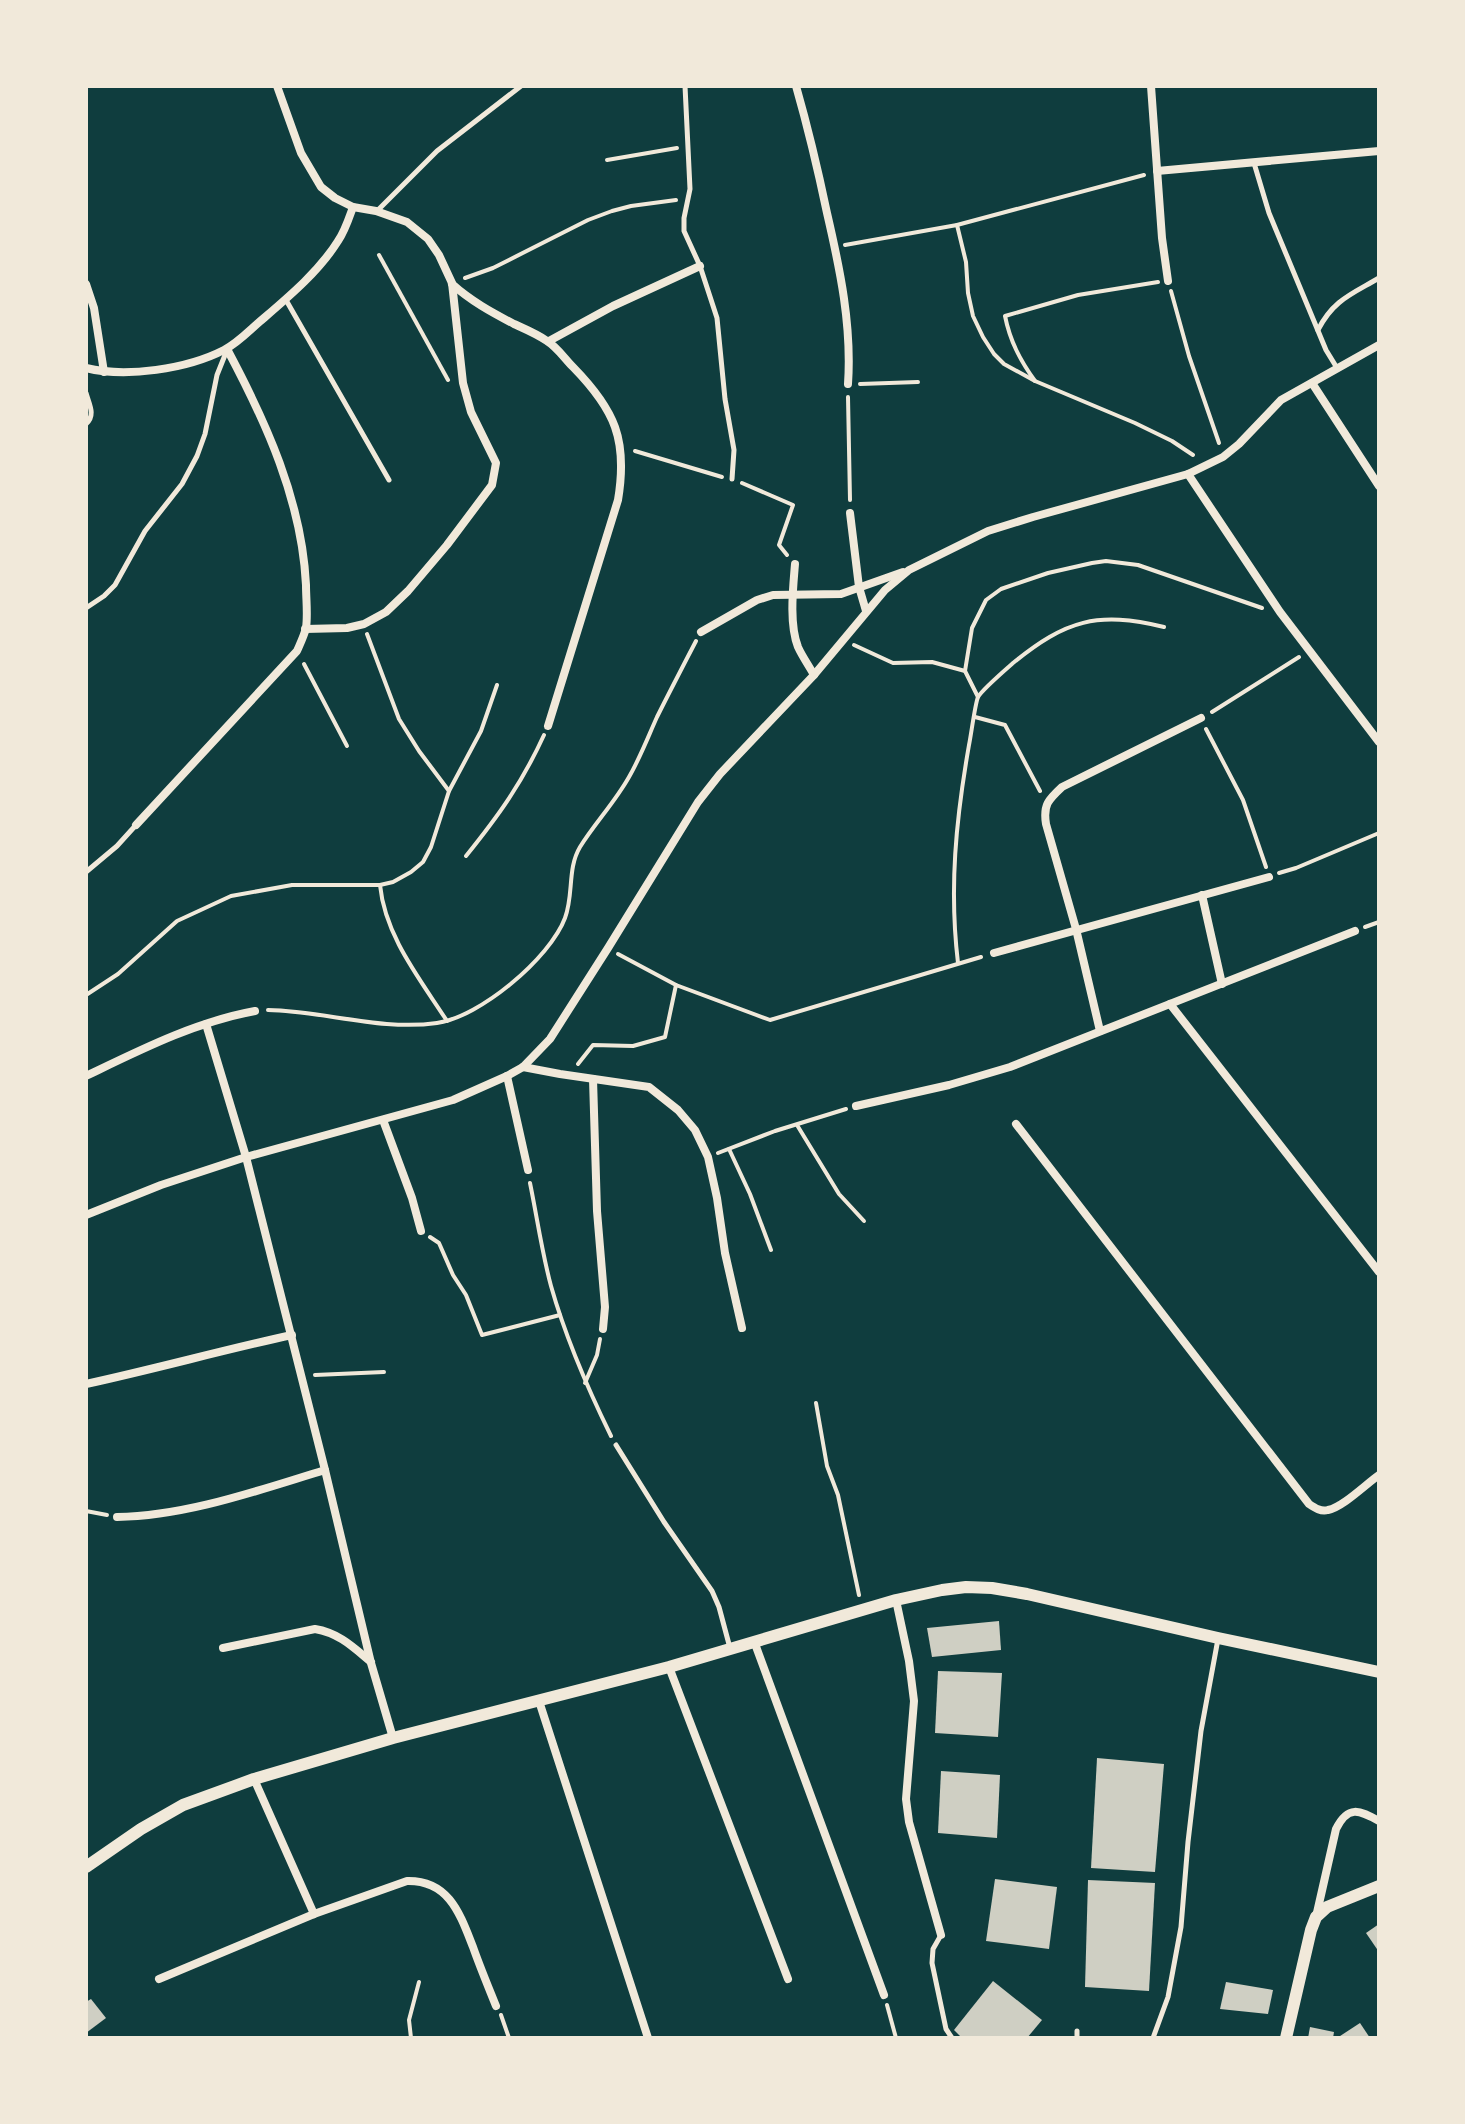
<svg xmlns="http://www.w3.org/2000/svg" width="1465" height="2124" viewBox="0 0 1465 2124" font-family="Literata,serif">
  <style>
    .building { fill: #cfcfc3 }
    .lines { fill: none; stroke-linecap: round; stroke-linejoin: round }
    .path { stroke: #f1e9da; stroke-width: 4 }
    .service { stroke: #f1e9da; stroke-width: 5 }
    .minor { stroke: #f1e9da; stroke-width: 8 }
    .tertiary { stroke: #f1e9da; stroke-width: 12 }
  </style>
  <rect width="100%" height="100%" fill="#0f3d3e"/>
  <g class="building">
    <path d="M 999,1621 L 1001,1650 L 932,1657 L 927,1628 Z"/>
    <path d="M 938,1671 L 1002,1673 L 998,1737 L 935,1733 Z"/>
    <path d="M 1097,1758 L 1164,1764 L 1155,1872 L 1091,1868 Z"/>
    <path d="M 941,1771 L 1000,1775 L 997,1838 L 938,1833 Z"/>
    <path d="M 995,1879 L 1057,1887 L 1049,1949 L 986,1941 Z"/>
    <path d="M 1088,1880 L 1155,1883 L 1149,1991 L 1085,1987 Z"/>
    <path d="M 1379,1924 L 1379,1952 L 1366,1933 Z"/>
    <path d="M 993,1981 L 1042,2020 L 1027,2038 L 962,2038 L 954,2030 Z"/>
    <path d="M 1226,1982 L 1273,1990 L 1268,2014 L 1220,2009 Z"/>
    <path d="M 91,1999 L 106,2018 L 86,2033 L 86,2002 Z"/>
    <path d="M 1360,2023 L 1370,2038 L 1337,2038 Z"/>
    <path d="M 1310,2027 L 1334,2032 L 1333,2038 L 1308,2038 Z"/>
  </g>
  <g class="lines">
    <g class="path">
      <path d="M 607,160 L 677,148"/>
      <path d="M 957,225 L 966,262 L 968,293 L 973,316 L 983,337 L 994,354 L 1004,364 L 1035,381 L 1135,423 L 1172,441 L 1193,455"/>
      <path d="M 845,245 L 957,225 L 1144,175"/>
      <path d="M 379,255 L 448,380"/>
      <path d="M 465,278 L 493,268 L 588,220 L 612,211 L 631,206 L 676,200"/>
      <path d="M 1171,291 L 1189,356 L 1219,443"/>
      <path d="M 1035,381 C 1020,360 1010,341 1005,316 L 1078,295 L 1158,282"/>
      <path d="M 860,384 L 918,382"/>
      <path d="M 848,397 L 850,500"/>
      <path d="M 635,451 L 722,477"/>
      <path d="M 742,483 L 793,505 L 779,545 L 787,555"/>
      <path d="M 367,634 L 399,719 L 419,751 L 449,791"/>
      <path d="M 854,645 L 893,663 L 932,662 L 965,671 L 978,697"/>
      <path d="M 304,664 L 347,746"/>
      <path d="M 965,671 L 972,628 L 986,600 L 1001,589 L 1048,573 L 1092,563 L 1106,561 L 1138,565 L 1262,608"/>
      <path d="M 1212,712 L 1299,657"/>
      <path d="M 975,717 L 1005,725 L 1040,791"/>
      <path d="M 1206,729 L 1243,800 L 1266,867"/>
      <path d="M 466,856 C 499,815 522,783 544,735"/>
      <path d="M 1279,873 L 1296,868 L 1379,833"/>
      <path d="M 380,885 C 385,936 420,979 447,1021"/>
      <path d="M 1365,927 L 1379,922"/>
      <path d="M 618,954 L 676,985"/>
      <path d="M 958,963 C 949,888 956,819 969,745 C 971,736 975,704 978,697 C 982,690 1005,670 1013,663 C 1066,620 1097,611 1164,627"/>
      <path d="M 86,995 L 118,974 L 177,921 L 231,896 L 292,885 L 380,885 L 393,882 L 411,872 L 423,862 L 431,847 L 449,791 L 481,731 L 497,685"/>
      <path d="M 268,1010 C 324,1011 381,1031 437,1023 C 480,1017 550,958 565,918 C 574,894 567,869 580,847 C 595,823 615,802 629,777 C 640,758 648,737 657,717 C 670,691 683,666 696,641"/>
      <path d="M 578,1064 L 593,1045 L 633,1046 L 665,1037 L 676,985 L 770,1020 L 981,957"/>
      <path d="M 797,1125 L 839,1194 L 864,1221"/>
      <path d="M 729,1149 L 750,1194 L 771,1250"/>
      <path d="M 718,1153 L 775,1131 L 846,1109"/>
      <path d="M 530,1183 C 537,1217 542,1253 551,1286 C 566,1339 587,1387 611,1436"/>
      <path d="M 430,1237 L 439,1243 L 453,1275 L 466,1295 L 482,1335 L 560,1315"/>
      <path d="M 315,1375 L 384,1372"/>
      <path d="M 585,1383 L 597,1355 L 600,1339"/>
      <path d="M 816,1403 L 827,1466 L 838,1495 L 859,1595"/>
      <path d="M 86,1511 L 107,1515"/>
      <path d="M 887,2005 L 896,2038"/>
      <path d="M 501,2015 L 509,2038"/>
      <path d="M 411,2038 L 409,2020 L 419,1982"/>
    </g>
    <g class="service">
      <path d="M 685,86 L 690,189 L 684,218 L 684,231 L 700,266 L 717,318 L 725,399 L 734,450 L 732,479"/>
      <path d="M 1254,163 L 1269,213 L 1326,350 L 1337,368"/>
      <path d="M 377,211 L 437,151 L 521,86"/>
      <path d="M 286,300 L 389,480"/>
      <path d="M 1318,330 C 1333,300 1352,294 1379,278"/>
      <path d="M 86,393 C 89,404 96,415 86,424"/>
      <path d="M 86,608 L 104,596 L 115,585 L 145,531 L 182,484 L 197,456 L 205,434 L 217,375 L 227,350"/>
      <path d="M 86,872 L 117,846 L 136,825"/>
      <path d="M 616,1445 L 664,1522 L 712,1591 L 719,1607 L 730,1648"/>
      <path d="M 941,1935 L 933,1949 L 932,1963 L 946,2029 L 952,2038"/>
      <path d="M 1077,2031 L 1077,2038"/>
      <path d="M 1153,2038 L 1168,1997 L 1181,1927 L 1188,1842 L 1201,1731 L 1218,1639"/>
    </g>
    <g class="minor">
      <path d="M 277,86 L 301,153 L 321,187 L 335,198 L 353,207 L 376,211 L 407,222 L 428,239 L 439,255 L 452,283 L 463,383 L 471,412 L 496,463 L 492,485 L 447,545 L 408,591 L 386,612 L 364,624 L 347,628 L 305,629"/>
      <path d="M 796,86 C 808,128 818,170 827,213 C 840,269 852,326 848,384"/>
      <path d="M 1151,86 L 1162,238 L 1168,281"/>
      <path d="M 1157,171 L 1379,151"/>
      <path d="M 86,284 L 94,308 L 104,372"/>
      <path d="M 452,284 C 471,301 491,312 514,324 C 525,329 537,334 547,341 C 557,347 565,359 573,367 C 615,410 628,440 618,500 L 548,726"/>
      <path d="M 549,341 L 613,306 L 700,266"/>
      <path d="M 86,368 C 126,378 187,369 224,350 C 236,344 247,333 257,324 C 286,299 318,273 338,241 C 345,231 349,218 353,207"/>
      <path d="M 1312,383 L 1379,486"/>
      <path d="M 1188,474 L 1280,612 L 1379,742"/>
      <path d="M 850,513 L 859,587 L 866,611"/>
      <path d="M 795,564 C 793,588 789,624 798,647 C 802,656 809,666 814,675"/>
      <path d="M 701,632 L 757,600 L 773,595 L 841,594 L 903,572"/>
      <path d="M 136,825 L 297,651 C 300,644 304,636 306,628 C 308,615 306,599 306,585 C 302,501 266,422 227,349"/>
      <path d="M 1202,895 L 1222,984"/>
      <path d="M 994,953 L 1269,877"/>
      <path d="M 1170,1004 L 1379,1272"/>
      <path d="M 206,1024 L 246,1157 L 325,1470 L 371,1663 L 393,1738"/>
      <path d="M 1100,1031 L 1076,929 L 1046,824 C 1043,805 1048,800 1062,787 L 1201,718"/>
      <path d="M 523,1067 L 560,1074 L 649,1087 L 678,1110 L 695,1130 L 708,1157 L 717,1198 L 725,1253 L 742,1328"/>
      <path d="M 86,1076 C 140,1050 195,1022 255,1011"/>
      <path d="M 507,1076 L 528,1170"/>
      <path d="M 593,1079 L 597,1211 L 605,1307 L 603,1329"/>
      <path d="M 856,1106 L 949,1085 L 1010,1067 L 1355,931"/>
      <path d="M 383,1120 L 412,1198 L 421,1231"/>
      <path d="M 1016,1124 L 1309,1504 C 1315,1508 1321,1512 1328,1510 C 1343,1507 1366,1484 1379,1475"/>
      <path d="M 86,1215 L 161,1185 L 246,1157 L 453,1100 L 507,1076 L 523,1067 L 550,1039 L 608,948 L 698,802 L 720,774 L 814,675 L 885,590 L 909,570 L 988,531 L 1033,517 L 1188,474 L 1223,457 L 1239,444 L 1281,400 L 1379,345"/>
      <path d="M 86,1384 C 155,1369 223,1350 292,1335"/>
      <path d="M 117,1517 C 187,1516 259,1490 325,1470"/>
      <path d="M 896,1600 L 909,1661 L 914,1701 L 906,1799 L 909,1822 L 941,1935"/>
      <path d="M 754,1641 L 884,1995"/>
      <path d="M 223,1648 L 315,1629 C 339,1633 353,1647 371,1662"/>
      <path d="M 669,1667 L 788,1979"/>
      <path d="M 539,1701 L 648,2038"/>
      <path d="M 254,1779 L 314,1914"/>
      <path d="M 1316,1917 L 1336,1829 C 1348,1805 1359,1810 1379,1821"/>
      <path d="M 159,1979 L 314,1914 L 407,1881 C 449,1880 460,1914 473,1947 C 480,1967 488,1986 496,2006"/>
    </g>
    <g class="tertiary">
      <path d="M 86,1867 L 141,1829 L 183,1805 L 254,1779 L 393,1738 L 669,1667 L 896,1600 L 942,1590 L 966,1587 L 992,1588 L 1027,1594 L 1218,1638 L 1379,1672"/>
      <path d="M 1286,2038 L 1311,1930 L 1316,1917 L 1327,1907 L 1379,1886"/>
    </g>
  </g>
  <rect width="1465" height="2124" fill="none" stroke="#f1e9da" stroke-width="176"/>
</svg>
